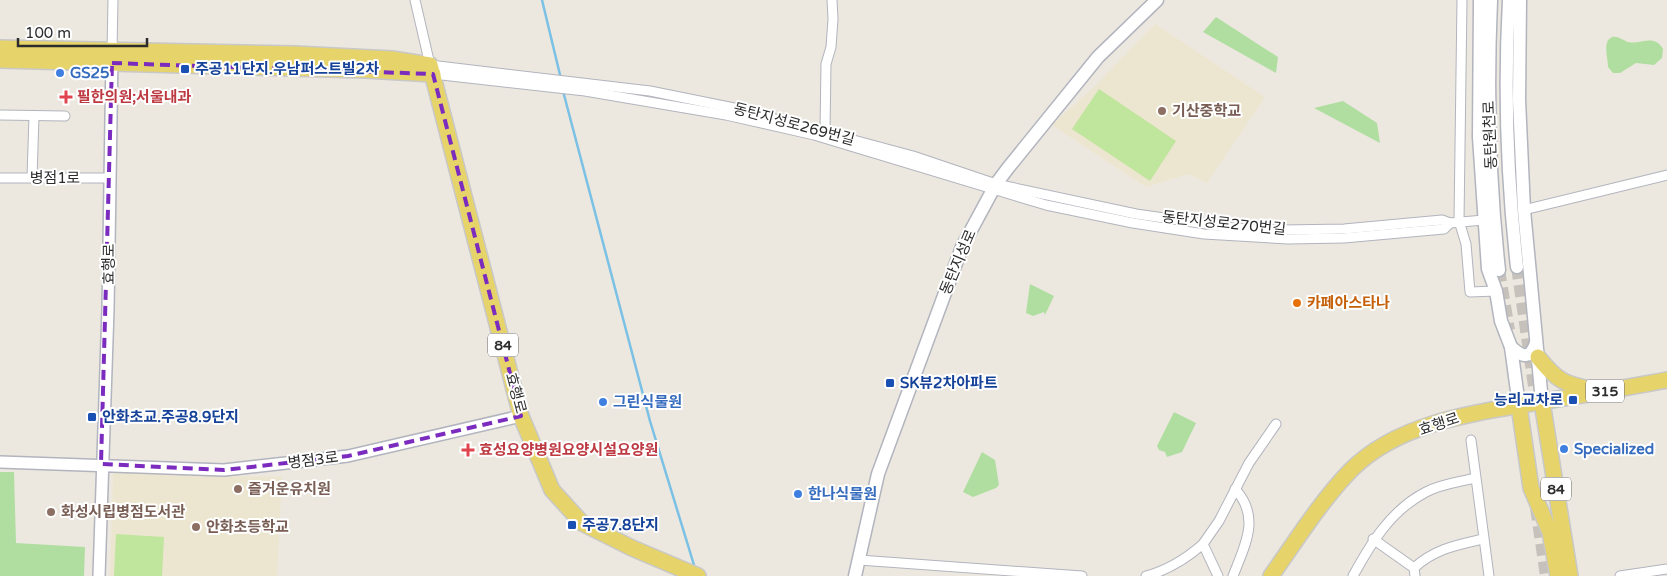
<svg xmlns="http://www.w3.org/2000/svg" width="1667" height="576" viewBox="0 0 1667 576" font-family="'Varela Round','Noto Sans KR',sans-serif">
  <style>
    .education { fill: #ece6d0 }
    .green { fill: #b0dea0 }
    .pitch { fill: #c0e59d }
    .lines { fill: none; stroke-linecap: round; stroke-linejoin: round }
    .stream { stroke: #7bc0e5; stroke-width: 2.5 }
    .secondary-tunnel { stroke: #c6c2bb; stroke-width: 12; stroke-dasharray: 12 6; stroke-linecap: butt }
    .minor-casing { stroke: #b2b4be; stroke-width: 11 }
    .tertiary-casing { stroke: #b2b4be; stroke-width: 14 }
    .secondary-casing { stroke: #b2b4be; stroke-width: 15 }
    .primary-casing { stroke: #c8c8c8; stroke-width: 18 }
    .minor { stroke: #fff; stroke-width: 9 }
    .tertiary { stroke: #fff; stroke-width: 11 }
    .secondary { stroke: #fff; stroke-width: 12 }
    .primary { stroke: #e6d46a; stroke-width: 15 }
    .marked { fill: none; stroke: #7b2cbf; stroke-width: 4; stroke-dasharray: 10 6; stroke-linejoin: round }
    .transit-dot { fill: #1a4fb4; stroke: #fff; stroke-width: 2 }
    .shop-dot { fill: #3f7fe0; stroke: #fff; stroke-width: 2 }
    .health-dot { fill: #e0444e; stroke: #fff; stroke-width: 2 }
    .education-dot { fill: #8d6e63; stroke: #fff; stroke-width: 2 }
    .food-dot { fill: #e8710a; stroke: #fff; stroke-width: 2 }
    .labels { text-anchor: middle; stroke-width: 4; stroke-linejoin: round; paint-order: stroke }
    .shield { fill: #fff; stroke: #6b6b6b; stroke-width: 1 }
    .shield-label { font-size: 14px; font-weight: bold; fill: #2c2c2c }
    .transit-label { font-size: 15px; font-weight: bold; fill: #164399; stroke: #fff; text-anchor: start }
    .shop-label { font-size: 15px; font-weight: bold; fill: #366cbe; stroke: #fff; text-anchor: start }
    .health-label { font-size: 15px; font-weight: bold; fill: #be3a42; stroke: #fff; text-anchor: start }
    .education-label { font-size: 15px; font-weight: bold; fill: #785e54; stroke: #fff; text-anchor: start }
    .street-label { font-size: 15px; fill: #2c2c2c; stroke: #fff }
    .food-label { font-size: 15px; font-weight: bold; fill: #c56008; stroke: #fff; text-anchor: start }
  </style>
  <rect width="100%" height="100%" fill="#ece8df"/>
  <g class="education">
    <path d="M 1155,24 L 1265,97 L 1207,183 L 1189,174 L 1146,187 L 1052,125 L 1094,87 Z"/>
    <path d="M 113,473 L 282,477 L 277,576 L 110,576 Z"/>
  </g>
  <g class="green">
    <path d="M 1216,17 L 1278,57 L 1276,73 L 1203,32 Z"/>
    <path d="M 1612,37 C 1619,36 1622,40 1628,42 C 1641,45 1654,33 1663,49 L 1662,58 L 1654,65 L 1636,63 L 1620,73 L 1613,73 L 1608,67 C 1608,59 1604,48 1608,40 Z"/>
    <path d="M 1343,101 L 1377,123 L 1380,143 L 1314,108 Z"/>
    <path d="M 1030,284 L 1054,296 L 1045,315 L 1044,312 L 1033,316 L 1026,313 Z"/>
    <path d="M 1174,412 L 1196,423 L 1182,452 L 1167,457 L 1165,452 L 1159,450 L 1157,446 Z"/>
    <path d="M 982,452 L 995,460 L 999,485 L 996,488 L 973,497 L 963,492 Z"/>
    <path d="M 0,472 L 14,472 L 16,543 L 85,547 L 84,576 L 0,576 Z"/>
  </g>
  <g class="pitch">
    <path d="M 1099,89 L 1176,141 L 1150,181 L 1072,129 Z"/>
    <path d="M 116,534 L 164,537 L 162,576 L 114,576 Z"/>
  </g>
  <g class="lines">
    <g class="stream">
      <path d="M 542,0 L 561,79"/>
      <path d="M 563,91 L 650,421 L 694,565"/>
    </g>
    <g class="secondary-tunnel">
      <path d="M 1517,267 L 1536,400"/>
      <path d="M 1499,270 L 1509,330"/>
      <path d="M 1536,508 L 1546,576"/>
    </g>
    <g class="minor-casing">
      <g id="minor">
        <path d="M 415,0 L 430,65 L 650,91 L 734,108 L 913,156 L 996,184 L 1136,214 L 1234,228 L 1284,230 L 1344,229 L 1442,220 L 1450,223 L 1484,220"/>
        <path d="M 1462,0 L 1459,221 L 1466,244 L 1470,292 L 1496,291"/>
        <path d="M 112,51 L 113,0"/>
        <path d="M 433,74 L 585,91 L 726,115 L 814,135 L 1046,205 L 1133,223 L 1204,234 L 1288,239 L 1344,238 L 1444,229 L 1450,223"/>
        <path d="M 0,115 L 65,116"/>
        <path d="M 825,131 L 826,64 L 831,47 L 833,19 L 832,0"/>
        <path d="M 0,178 L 109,178"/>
        <path d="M 32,178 L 34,116"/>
        <path d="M 1524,210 L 1667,175"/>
        <path d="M 1471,440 L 1489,576"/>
        <path d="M 1373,539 L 1414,568"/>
        <path d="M 859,560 L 1082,576"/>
        <path d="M 1146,576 C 1168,570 1186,559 1203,544"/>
        <path d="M 1218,576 L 1203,544 L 1219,521 L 1249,463 L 1276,424"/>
        <path d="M 1233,576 C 1245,545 1261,517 1235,489"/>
        <path d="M 1353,576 C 1371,543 1391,510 1426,492 C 1441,484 1460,482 1475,478"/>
        <path d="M 1415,576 L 1414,568 C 1434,549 1457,545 1483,539"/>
        <path d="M 1620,576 L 1667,569"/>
      </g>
    </g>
    <g class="tertiary-casing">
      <g id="tertiary">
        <path d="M 0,462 L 224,470 L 348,456 L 521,416"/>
        <path d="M 99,576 L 108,309 L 112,55"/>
      </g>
    </g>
    <g class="secondary-casing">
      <g id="secondary">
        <path d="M 1480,0 L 1479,137 L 1488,269 L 1496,291 L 1501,321 L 1511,347 L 1519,406"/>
        <path d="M 1491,0 C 1487,91 1489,180 1499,270"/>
        <path d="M 1509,0 C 1504,89 1507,178 1517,267"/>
        <path d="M 1520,0 L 1519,100 L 1524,210 L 1542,402"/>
        <path d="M 1511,347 C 1523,358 1530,359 1536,343"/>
        <path d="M 855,576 L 878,474 L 962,247 L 996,184 L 1008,168 L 1098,57 L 1157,0"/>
      </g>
    </g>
    <g class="primary-casing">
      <g id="primary">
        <path d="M 0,48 L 295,54 L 392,59 L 430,65 L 521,416 L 552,490 L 582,523 L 632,548 L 698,576"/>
        <path d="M 0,60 L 365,70 L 433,74"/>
        <path d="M 1538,357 C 1557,381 1564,384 1594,390"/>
        <path d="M 1542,402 L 1570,576"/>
        <path d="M 1519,406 L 1531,488 L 1550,532 L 1558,576"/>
        <path d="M 1271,576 C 1296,541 1320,502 1351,470 C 1402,419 1484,412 1551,400 C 1590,394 1628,387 1667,380"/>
      </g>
    </g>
    <use href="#minor" class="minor"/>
    <use href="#tertiary" class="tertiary"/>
    <use href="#secondary" class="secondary"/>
    <use href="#primary" class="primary"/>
  </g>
  <path class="marked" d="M 112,63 L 433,74 L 521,416 L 348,456 L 295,462 L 224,470 L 101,464 Z"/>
  <g class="transit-dot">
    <rect x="180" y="64" width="10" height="10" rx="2.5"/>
    <rect x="885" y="378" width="10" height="10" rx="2.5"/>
    <rect x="1568" y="395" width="10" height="10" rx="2.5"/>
    <rect x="87" y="412" width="10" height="10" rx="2.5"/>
    <rect x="567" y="520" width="10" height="10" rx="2.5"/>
  </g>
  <g class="shop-dot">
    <circle cx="60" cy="73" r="5"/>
    <circle cx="603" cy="402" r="5"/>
    <circle cx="1564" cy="449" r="5"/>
    <circle cx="798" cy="494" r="5"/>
  </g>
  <g class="health-dot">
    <path d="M63.5 89.5h5v5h5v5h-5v5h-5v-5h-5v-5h5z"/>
    <path d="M465.5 442.5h5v5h5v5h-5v5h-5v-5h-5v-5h5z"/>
  </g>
  <g class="education-dot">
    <circle cx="1162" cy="111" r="5"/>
    <circle cx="238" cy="489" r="5"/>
    <circle cx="51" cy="512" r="5"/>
    <circle cx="196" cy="527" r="5"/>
  </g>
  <circle class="food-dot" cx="1297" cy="303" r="5"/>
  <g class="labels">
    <g class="shield">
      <rect x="488" y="333.5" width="30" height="23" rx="4"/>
      <rect x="1586" y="379.5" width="38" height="23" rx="4"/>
      <rect x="1541" y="477.5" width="30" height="23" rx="4"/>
    </g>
    <g class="shield-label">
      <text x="503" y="350">84</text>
      <text x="1605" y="396">315</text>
      <text x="1556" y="494">84</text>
    </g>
    <g class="transit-label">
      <text x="195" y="74">주공11단지.우남퍼스트빌2차</text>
      <text x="900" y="388">SK뷰2차아파트</text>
      <text x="1563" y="405" text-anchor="end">능리교차로</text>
      <text x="102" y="422">안화초교.주공8.9단지</text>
      <text x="582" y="530">주공7.8단지</text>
    </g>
    <g class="shop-label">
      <text x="70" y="78">GS25</text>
      <text x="613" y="407">그린식물원</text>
      <text x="1574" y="454">Specialized</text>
      <text x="808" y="499">한나식물원</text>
    </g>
    <g class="health-label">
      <text x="77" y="102">필한의원;서울내과</text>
      <text x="479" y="455">효성요양병원요양시설요양원</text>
    </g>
    <g class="education-label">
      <text x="1172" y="116">기산중학교</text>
      <text x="248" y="494">즐거운유치원</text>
      <text x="61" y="517">화성시립병점도서관</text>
      <text x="206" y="532">안화초등학교</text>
    </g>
    <g class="street-label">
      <text transform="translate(794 124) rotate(15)" y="5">동탄지성로269번길</text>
      <text transform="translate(1490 135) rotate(-92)" y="5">동탄원천로</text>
      <text x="55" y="183">병점1로</text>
      <text transform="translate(1224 223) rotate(6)" y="5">동탄지성로270번길</text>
      <text transform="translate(958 262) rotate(-67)" y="5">동탄지성로</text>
      <text transform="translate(109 264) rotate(-90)" y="5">효행로</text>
      <text transform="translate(516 393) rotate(75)" y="5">효행로</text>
      <text transform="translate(1439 424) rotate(-18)" y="5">효행로</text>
      <text transform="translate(313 460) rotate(-7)" y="5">병점3로</text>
    </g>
    <g class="food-label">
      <text x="1307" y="308">카페아스타나</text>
    </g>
  </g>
  <path d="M18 38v8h129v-8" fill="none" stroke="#2c2c2c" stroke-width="2.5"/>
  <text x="25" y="38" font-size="15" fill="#2c2c2c" stroke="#ffffff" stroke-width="4" paint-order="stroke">100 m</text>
</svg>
